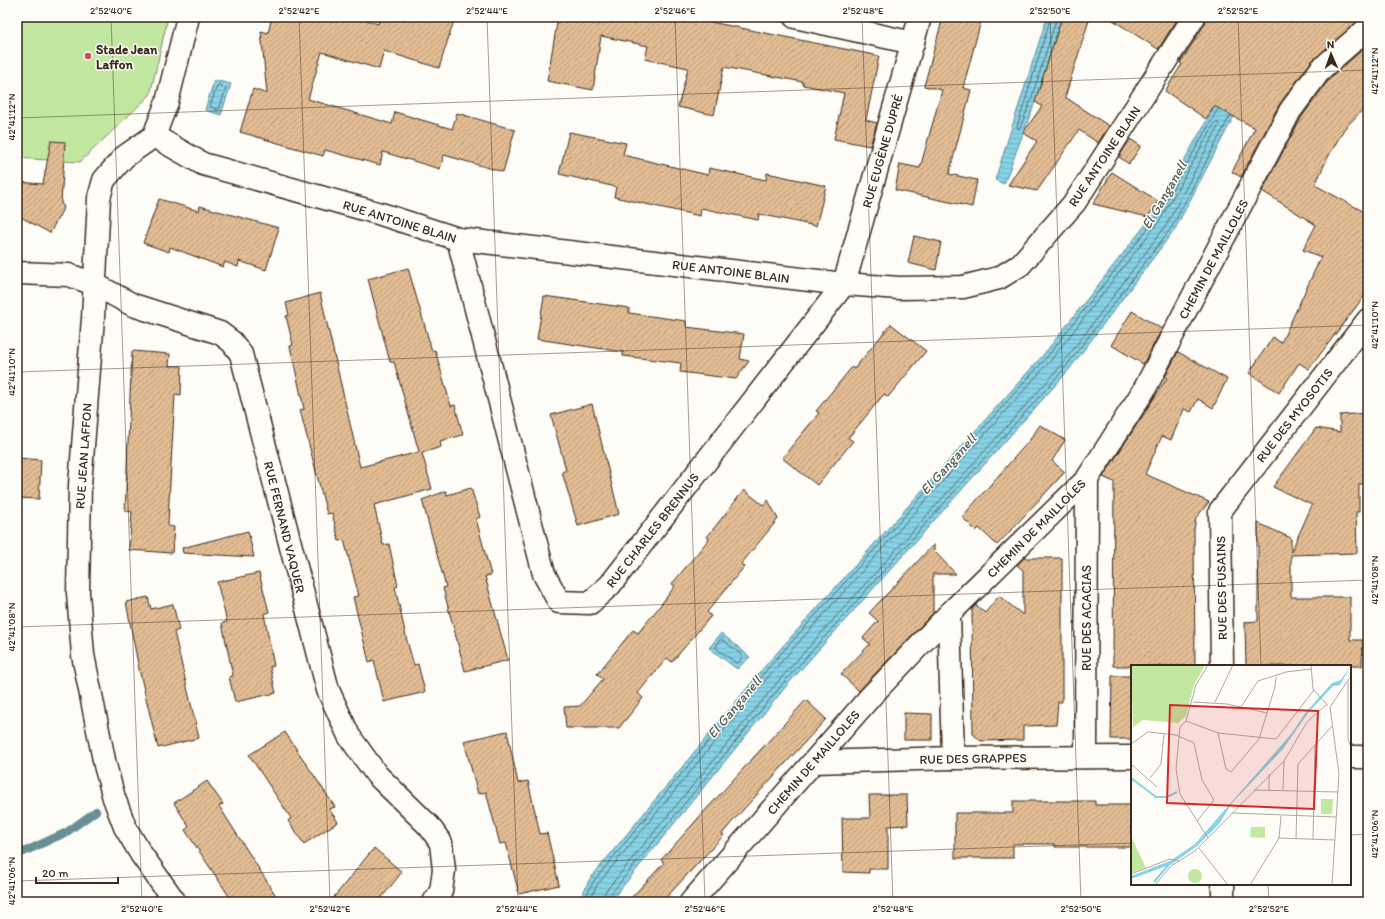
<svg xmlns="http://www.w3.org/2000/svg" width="1385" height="919" viewBox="0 0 1385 919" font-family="Itim,sans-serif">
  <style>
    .grass { fill: #c2e7a1; stroke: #7e8860 }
    .water { fill: url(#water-rules); stroke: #688f96 }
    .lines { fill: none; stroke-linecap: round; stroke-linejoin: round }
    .shore { stroke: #596d6e; stroke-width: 1 }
    .stream { stroke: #688f96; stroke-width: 8 }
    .building { fill: url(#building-hatch); stroke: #3b2a1e }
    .minor-casing { stroke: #3b2a1e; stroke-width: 25 }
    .minor { stroke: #fdfcf7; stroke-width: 22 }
    .ticks { fill: none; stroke: #3b2a1e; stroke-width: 1; stroke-opacity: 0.45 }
    .poi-dot { fill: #d1495b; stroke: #fdfcf7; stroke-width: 1.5 }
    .labels { text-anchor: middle; stroke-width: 3; stroke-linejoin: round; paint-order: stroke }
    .poi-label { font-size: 13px; font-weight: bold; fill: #3b2a1e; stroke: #fdfcf7; text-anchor: start }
    .street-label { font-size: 13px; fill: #3b2a1e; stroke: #fdfcf7 }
    .water-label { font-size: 14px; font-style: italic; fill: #525c5a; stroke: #fdfcf7 }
    .inset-river { fill: none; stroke: #86d2e6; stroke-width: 2 }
    .inset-road { fill: none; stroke: #afa8a0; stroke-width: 1 }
    .view { fill: #d62828; fill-opacity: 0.15; stroke: #d62828; stroke-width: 2 }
    .inset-edge { fill: none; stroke: #3b2a1e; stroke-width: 2 }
    .neatline { fill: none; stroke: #3b2a1e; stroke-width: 1.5 }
    .ticks-label { font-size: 10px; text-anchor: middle; fill: #3b2a1e }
  </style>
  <defs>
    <pattern id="water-rules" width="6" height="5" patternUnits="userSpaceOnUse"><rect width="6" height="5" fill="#86d2e6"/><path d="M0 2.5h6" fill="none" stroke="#75b4c5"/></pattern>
    <pattern id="building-hatch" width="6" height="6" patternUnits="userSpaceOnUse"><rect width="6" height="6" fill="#e3bd94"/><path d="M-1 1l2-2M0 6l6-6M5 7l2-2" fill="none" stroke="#b99a78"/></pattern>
  </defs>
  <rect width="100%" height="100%" fill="#fdfcf7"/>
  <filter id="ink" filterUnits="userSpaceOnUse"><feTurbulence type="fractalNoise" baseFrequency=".025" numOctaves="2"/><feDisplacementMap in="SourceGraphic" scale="8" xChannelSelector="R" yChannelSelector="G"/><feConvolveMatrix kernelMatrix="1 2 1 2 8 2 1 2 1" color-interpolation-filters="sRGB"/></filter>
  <g filter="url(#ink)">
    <path class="grass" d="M 17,17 L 168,17 L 150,95 L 80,162 L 17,158 Z"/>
    <g class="water">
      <path d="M 1047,17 L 1062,17 L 1035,102 L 1004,184 L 995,180 Z"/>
      <path d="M 1292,28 L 1233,118 L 1175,229 L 1068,371 L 788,684 L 610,902 L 579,902 L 589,880 L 766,665 L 1044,354 L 1153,215 L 1215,106 Z"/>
      <path d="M 214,80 L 231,84 L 221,115 L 205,110 Z"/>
      <path d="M 721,633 L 750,657 L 737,669 L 709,648 Z"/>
    </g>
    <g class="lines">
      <g class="shore">
        <path d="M 1051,17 L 1017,127 L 1018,129 L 1020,128 L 1031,100 L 1057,17"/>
        <path d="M 219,85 L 226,89 L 219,109 L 217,110 L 210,106 L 217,86 Z"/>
        <path d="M 720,640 L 723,640 L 743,656 L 738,663 L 736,663 L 716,648 Z"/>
        <path d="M 583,902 L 593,882 L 769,667 L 1047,357 L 1156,218 L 1218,109"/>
        <path d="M 589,902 L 597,885 L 773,671 L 1051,360 L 1160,220 L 1215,123 L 1218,123 L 1219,125 L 1167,224 L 1061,366 L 781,678 L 605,892 L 602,902"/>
        <path d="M 607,902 L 609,896 L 785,681 L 1064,369 L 1172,227 L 1230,116"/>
      </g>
      <path class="stream" d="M 17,855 L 67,832 L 96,811"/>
    </g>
    <g class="building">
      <path d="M 272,17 L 359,17 L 378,24 L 380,17 L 455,17 L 439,68 L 384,51 L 379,69 L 322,52 L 308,99 L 392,124 L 395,112 L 452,129 L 457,113 L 515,130 L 503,172 L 444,155 L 440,169 L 383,152 L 380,165 L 325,150 L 323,156 L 240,132 L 253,89 L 267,94 L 261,31 L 268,33 Z"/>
      <path d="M 558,17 L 686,17 L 879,56 L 866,120 L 877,123 L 870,146 L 834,139 L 844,93 L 803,85 L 803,82 L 724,67 L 714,115 L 678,107 L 688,68 L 645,59 L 648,46 L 601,36 L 593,90 L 547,81 Z"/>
      <path d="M 943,17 L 982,17 L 963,88 L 971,90 L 949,174 L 977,180 L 972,207 L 895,190 L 900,164 L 920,168 L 942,90 L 924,86 Z"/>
      <path d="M 1062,17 L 1090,17 L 1065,97 L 1109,126 L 1098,143 L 1079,130 L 1037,191 L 1008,185 L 1037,141 L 1023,133 L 1042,106 L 1035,102 Z"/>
      <path d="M 1108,17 L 1179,17 L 1158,49 Z"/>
      <path d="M 1206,17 L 1363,17 L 1311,62 L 1279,105 L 1241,177 L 1232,172 L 1255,128 L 1214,106 L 1206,119 L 1165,91 L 1182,64 L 1180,63 L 1205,24 Z"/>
      <path d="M 1368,45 L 1368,104 L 1344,129 L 1327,159 L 1315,185 L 1368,214 L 1368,291 L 1309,369 L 1299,363 L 1279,393 L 1249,373 L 1273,337 L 1281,343 L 1321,257 L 1303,250 L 1316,225 L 1262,191 L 1301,118 L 1330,78 Z"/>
      <path d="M 569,132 L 626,143 L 623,155 L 708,175 L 709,168 L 766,180 L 767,173 L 826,186 L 816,226 L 759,214 L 758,220 L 701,208 L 700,216 L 614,197 L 616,187 L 559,174 Z"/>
      <path d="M 1130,139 L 1141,146 L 1129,164 L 1119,157 Z"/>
      <path d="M 51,141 L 65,142 L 61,203 L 64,207 L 50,233 L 17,215 L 17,182 L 43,184 Z"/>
      <path d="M 1112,172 L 1158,201 L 1148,217 L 1093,204 Z"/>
      <path d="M 159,199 L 199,211 L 200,206 L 279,228 L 266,270 L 239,261 L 238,267 L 225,262 L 223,267 L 170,247 L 169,252 L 143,243 Z"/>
      <path d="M 914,236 L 941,242 L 936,270 L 908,263 Z"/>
      <path d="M 408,268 L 432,351 L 435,350 L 451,406 L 455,405 L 463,435 L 440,441 L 441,447 L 422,453 L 432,489 L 374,505 L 383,545 L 389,544 L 398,586 L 395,587 L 407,641 L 414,665 L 418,664 L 425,692 L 384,702 L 374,660 L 369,662 L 353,597 L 359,596 L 344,540 L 339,541 L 332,513 L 327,514 L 300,410 L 304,409 L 290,346 L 293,345 L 286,316 L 289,315 L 286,303 L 320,293 L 360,467 L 419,452 L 394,362 L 390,362 L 368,279 Z"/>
      <path d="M 544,296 L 629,308 L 629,313 L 686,321 L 686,327 L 744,334 L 740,359 L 749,361 L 736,379 L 680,372 L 681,363 L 623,356 L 623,352 L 537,339 Z"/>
      <path d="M 1132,311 L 1162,329 L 1143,364 L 1111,345 Z"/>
      <path d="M 891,324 L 926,351 L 888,397 L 884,394 L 867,415 L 848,438 L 853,441 L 817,485 L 782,458 L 819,413 L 816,411 L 852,367 L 854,369 Z"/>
      <path d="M 132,351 L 170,354 L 169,366 L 182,366 L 181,395 L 175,394 L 169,501 L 168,526 L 174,527 L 172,553 L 129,550 L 132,512 L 125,511 Z"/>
      <path d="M 1178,352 L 1227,379 L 1213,408 L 1198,399 L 1191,412 L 1184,409 L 1171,440 L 1162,436 L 1145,474 L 1209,502 L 1196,518 L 1194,529 L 1195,666 L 1113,666 L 1114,482 L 1103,477 L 1167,378 L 1165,377 Z"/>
      <path d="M 592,404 L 619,514 L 578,526 L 562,472 L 566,470 L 551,415 Z"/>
      <path d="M 1368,413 L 1368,484 L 1359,484 L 1359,512 L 1356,512 L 1357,553 L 1291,555 L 1291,597 L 1350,597 L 1350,640 L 1363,640 L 1362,666 L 1246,666 L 1245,622 L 1258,621 L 1258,523 L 1291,538 L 1291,552 L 1312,505 L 1273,487 L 1316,428 L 1340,432 L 1340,415 Z"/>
      <path d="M 1040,425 L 1065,440 L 1052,461 L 1065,472 L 997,545 L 979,528 L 976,531 L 962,517 L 1029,441 Z"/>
      <path d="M 17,458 L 41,460 L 39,499 L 17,498 Z"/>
      <path d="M 471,488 L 480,517 L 476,519 L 491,575 L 485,576 L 508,660 L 465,671 L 443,588 L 446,587 L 422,500 L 446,491 L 447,495 Z"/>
      <path d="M 744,490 L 763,505 L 768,500 L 778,519 L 741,564 L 744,567 L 707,612 L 711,616 L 672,662 L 667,658 L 638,693 L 643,698 L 619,728 L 566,728 L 564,707 L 580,706 L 603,679 L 597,674 L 633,630 L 638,633 L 656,611 L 675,586 L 672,584 L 709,539 L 707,537 Z"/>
      <path d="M 248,531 L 254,557 L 183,553 L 182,548 Z"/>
      <path d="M 934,544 L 934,551 L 956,574 L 933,574 L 933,613 L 859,691 L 841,674 L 870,644 L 863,638 L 878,621 L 869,613 Z"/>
      <path d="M 1024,558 L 1062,558 L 1062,702 L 1058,702 L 1056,725 L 1023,726 L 1023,740 L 981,741 L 973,734 L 972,609 L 976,605 L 985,613 L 999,596 L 1023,615 L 1023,570 L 1017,565 Z"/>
      <path d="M 259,573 L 269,612 L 264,614 L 274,666 L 270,667 L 276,693 L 235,702 L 229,677 L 233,676 L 222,623 L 227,622 L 217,582 Z"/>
      <path d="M 148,597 L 151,609 L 173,604 L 179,630 L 174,632 L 199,738 L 158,748 L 139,669 L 126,602 Z"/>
      <path d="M 1112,676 L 1132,676 L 1132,739 L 1111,739 Z"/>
      <path d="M 806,700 L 826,719 L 732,822 L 722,834 L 724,835 L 662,902 L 627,902 L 664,863 L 661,860 L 702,814 Z"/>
      <path d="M 904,713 L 932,714 L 932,740 L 904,740 Z"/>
      <path d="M 507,731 L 518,783 L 528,781 L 540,834 L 547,833 L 559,885 L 519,894 L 506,843 L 500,844 L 486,792 L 478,794 L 464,741 Z"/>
      <path d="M 285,732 L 335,807 L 329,809 L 338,822 L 304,844 L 288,821 L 291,818 L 249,755 Z"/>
      <path d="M 207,781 L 223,804 L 219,806 L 280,902 L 233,902 L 185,830 L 189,827 L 174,803 Z"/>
      <path d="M 869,795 L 907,795 L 908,825 L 888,826 L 888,869 L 869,869 L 869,873 L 843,872 L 842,818 L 870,818 Z"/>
      <path d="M 1013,801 L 1095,801 L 1095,805 L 1132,805 L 1132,847 L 1055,847 L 1055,844 L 1013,844 L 1013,858 L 955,858 L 955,813 L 1013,813 Z"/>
      <path d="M 374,848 L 402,872 L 378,902 L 330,902 Z"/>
    </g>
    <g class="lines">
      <g class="minor-casing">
        <g id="minor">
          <path d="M 795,17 L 913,43"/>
          <path d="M 154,136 L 203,164 L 381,214 L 458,239 L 844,284 L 899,288 L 963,287 L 999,278 L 1020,265 L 1075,202 L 1194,17"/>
          <path d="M 458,239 L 544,574 L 559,602 L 590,603 L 610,585 L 844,284 L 920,17"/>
          <path d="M 17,273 L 69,275 L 94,284 L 133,305 L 220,333 L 232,342 L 241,354 L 328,690 L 349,736 L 377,775 L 429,826 L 441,843 L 444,870 L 441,891 L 434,902"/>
          <path d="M 949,614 L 953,758"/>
          <path d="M 1222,666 L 1220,511 L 1368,320"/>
          <path d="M 1086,757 L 1087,479"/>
          <path d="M 1350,757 L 1368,757"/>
          <path d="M 814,762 L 953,758 L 1132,757"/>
          <path d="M 175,902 L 141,854 L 125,827 L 114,798 L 105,765 L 83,655 L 78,593 L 80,485 L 93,318 L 99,198 L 104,180 L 124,157 L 154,136 L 167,102 L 188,17"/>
          <path d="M 691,902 L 871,696 L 949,614 L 1087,479 L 1144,390 L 1290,111 L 1321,69 L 1368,28"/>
          <path d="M 1223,902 L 1223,884"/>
        </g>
      </g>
      <use href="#minor" class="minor"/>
    </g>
  </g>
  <path class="ticks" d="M 111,17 L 142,902M 299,17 L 330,902M 487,17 L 518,902M 675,17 L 705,902M 862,17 L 893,902M 1050,17 L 1081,902M 1238,17 L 1261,666M 17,118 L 1368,70M 17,372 L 1368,325M 17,627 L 1368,580M 1350,835 L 1368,834M 17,881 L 1132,843M 1268,884 L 1269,902"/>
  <circle class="poi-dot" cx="88" cy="56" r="4"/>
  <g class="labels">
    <g class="poi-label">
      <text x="96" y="54">Stade Jean<tspan x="96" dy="15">Laffon</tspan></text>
    </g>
    <g class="street-label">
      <text transform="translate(882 151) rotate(-74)" y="5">RUE EUGÈNE DUPRÉ</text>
      <text transform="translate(1104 156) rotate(-56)" y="5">RUE ANTOINE BLAIN</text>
      <text transform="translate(400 221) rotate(17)" y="5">RUE ANTOINE BLAIN</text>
      <text transform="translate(1213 259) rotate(-62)" y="5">CHEMIN DE MAILLOLES</text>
      <text transform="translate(731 271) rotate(7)" y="5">RUE ANTOINE BLAIN</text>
      <text transform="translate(1294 415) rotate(-52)" y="5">RUE DES MYOSOTIS</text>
      <text transform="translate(83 456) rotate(-86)" y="5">RUE JEAN LAFFON</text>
      <text transform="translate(285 527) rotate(76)" y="5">RUE FERNAND VAQUER</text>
      <text transform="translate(1036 528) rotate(-45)" y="5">CHEMIN DE MAILLOLES</text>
      <text transform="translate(652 530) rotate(-52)" y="5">RUE CHARLES BRENNUS</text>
      <text transform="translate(1221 588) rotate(-91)" y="5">RUE DES FUSAINS</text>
      <text transform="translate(1086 618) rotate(-90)" y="5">RUE DES ACACIAS</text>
      <text transform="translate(973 758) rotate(-1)" y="5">RUE DES GRAPPES</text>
      <text transform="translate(813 762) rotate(-49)" y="5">CHEMIN DE MAILLOLES</text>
    </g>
    <g class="water-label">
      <text transform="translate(1164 195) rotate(-60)" y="5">El Ganganell</text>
      <text transform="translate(948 464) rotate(-48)" y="5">El Ganganell</text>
      <text transform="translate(734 707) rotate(-50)" y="5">El Ganganell</text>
    </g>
  </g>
  <g transform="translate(1131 665)">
    <rect width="220" height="220" fill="#fdfcf7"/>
    <path d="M 0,0 L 74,0 L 63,20 L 55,51 L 47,58 L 12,55 L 2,62 ZM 190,134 L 202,134 L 201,149 L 190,149 ZM 0,171 L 15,203 L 0,208 ZM57 211a7 7 0 1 1 14 0a7 7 0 1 1-14 0Z" fill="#c2e7a1"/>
    <path d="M 120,162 L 134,162 L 134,173 L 119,172 Z" fill="#c2e7a1"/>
    <path d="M 220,0 L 209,20 L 202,21 L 177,48 L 152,84 L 101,138 L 88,159 L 66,181 L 41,199 L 0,214 L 0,211 L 39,196 L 64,179 L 161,68 L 175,47 L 201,18 L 210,15 Z" fill="#86d2e6"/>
    <path class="inset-river" d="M 0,113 L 25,132 L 36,132 L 46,127M 23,217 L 40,197"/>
    <path class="inset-road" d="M 77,0 L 65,20 L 55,56 L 49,62 L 45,104 L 49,129 L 77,173M 180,0 L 182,24 L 197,41M 217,17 L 217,74 L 220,83M 62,37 L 96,39 L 136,48M 84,37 L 102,0M 110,42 L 127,16 L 155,7 L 180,4M 55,56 L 87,68 L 145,74 L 183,25M 87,68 L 95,104 L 100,107 L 128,74 L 144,22 L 145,12M 0,79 L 17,67 L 45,70 L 63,78 L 71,115 L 83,135 L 66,156M 0,99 L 26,122M 19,113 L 30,99 L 33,69M 123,125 L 207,127M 138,125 L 138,109M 152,125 L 153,96M 101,148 L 205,152M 148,173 L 204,175M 165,173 L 167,99 L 201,61M 182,174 L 184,80M 68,183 L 97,220M 0,209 L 39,194 L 48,196 L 64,186 L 153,96 L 176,57 L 195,40M 24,220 L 40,201 L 48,196M 119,220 L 148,173 L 150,151M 201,220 L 208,109 L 199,42 L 220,11"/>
    <path class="view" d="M 39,40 L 187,46 L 183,144 L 36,138 Z"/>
    <rect width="220" height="220" class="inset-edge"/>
  </g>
  <rect width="1385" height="919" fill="none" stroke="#fdfcf7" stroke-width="44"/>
  <g transform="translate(1331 54) rotate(358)" stroke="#fdfcf7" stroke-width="3" paint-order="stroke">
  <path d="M0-3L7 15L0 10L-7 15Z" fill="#3b2a1e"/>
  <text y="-6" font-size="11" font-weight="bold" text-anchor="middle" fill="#3b2a1e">N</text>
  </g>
  <path d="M36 877v6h82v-6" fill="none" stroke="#3b2a1e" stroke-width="2"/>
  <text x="42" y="877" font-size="12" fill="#3b2a1e" stroke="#fdfcf7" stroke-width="3" paint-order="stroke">20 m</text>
  <rect x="22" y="22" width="1341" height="875" class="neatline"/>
  <g class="ticks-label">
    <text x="111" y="14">2°52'40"E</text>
    <text x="299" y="14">2°52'42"E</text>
    <text x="487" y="14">2°52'44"E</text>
    <text x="675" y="14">2°52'46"E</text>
    <text x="863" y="14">2°52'48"E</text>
    <text x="1050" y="14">2°52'50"E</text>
    <text x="1238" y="14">2°52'52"E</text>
    <text transform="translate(1374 71) rotate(-90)" y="4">42°41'12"N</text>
    <text transform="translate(11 117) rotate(-90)" y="4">42°41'12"N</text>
    <text transform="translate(1374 325) rotate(-90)" y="4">42°41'10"N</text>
    <text transform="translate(11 372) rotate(-90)" y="4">42°41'10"N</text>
    <text transform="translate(1374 580) rotate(-90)" y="4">42°41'08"N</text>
    <text transform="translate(11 627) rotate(-90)" y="4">42°41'08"N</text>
    <text transform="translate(1374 834) rotate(-90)" y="4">42°41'06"N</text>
    <text transform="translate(11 881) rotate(-90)" y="4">42°41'06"N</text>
    <text x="142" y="912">2°52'40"E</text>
    <text x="330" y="912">2°52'42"E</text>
    <text x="517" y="912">2°52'44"E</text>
    <text x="705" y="912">2°52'46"E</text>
    <text x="893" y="912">2°52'48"E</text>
    <text x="1081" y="912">2°52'50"E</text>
    <text x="1269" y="912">2°52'52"E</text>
  </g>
</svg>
